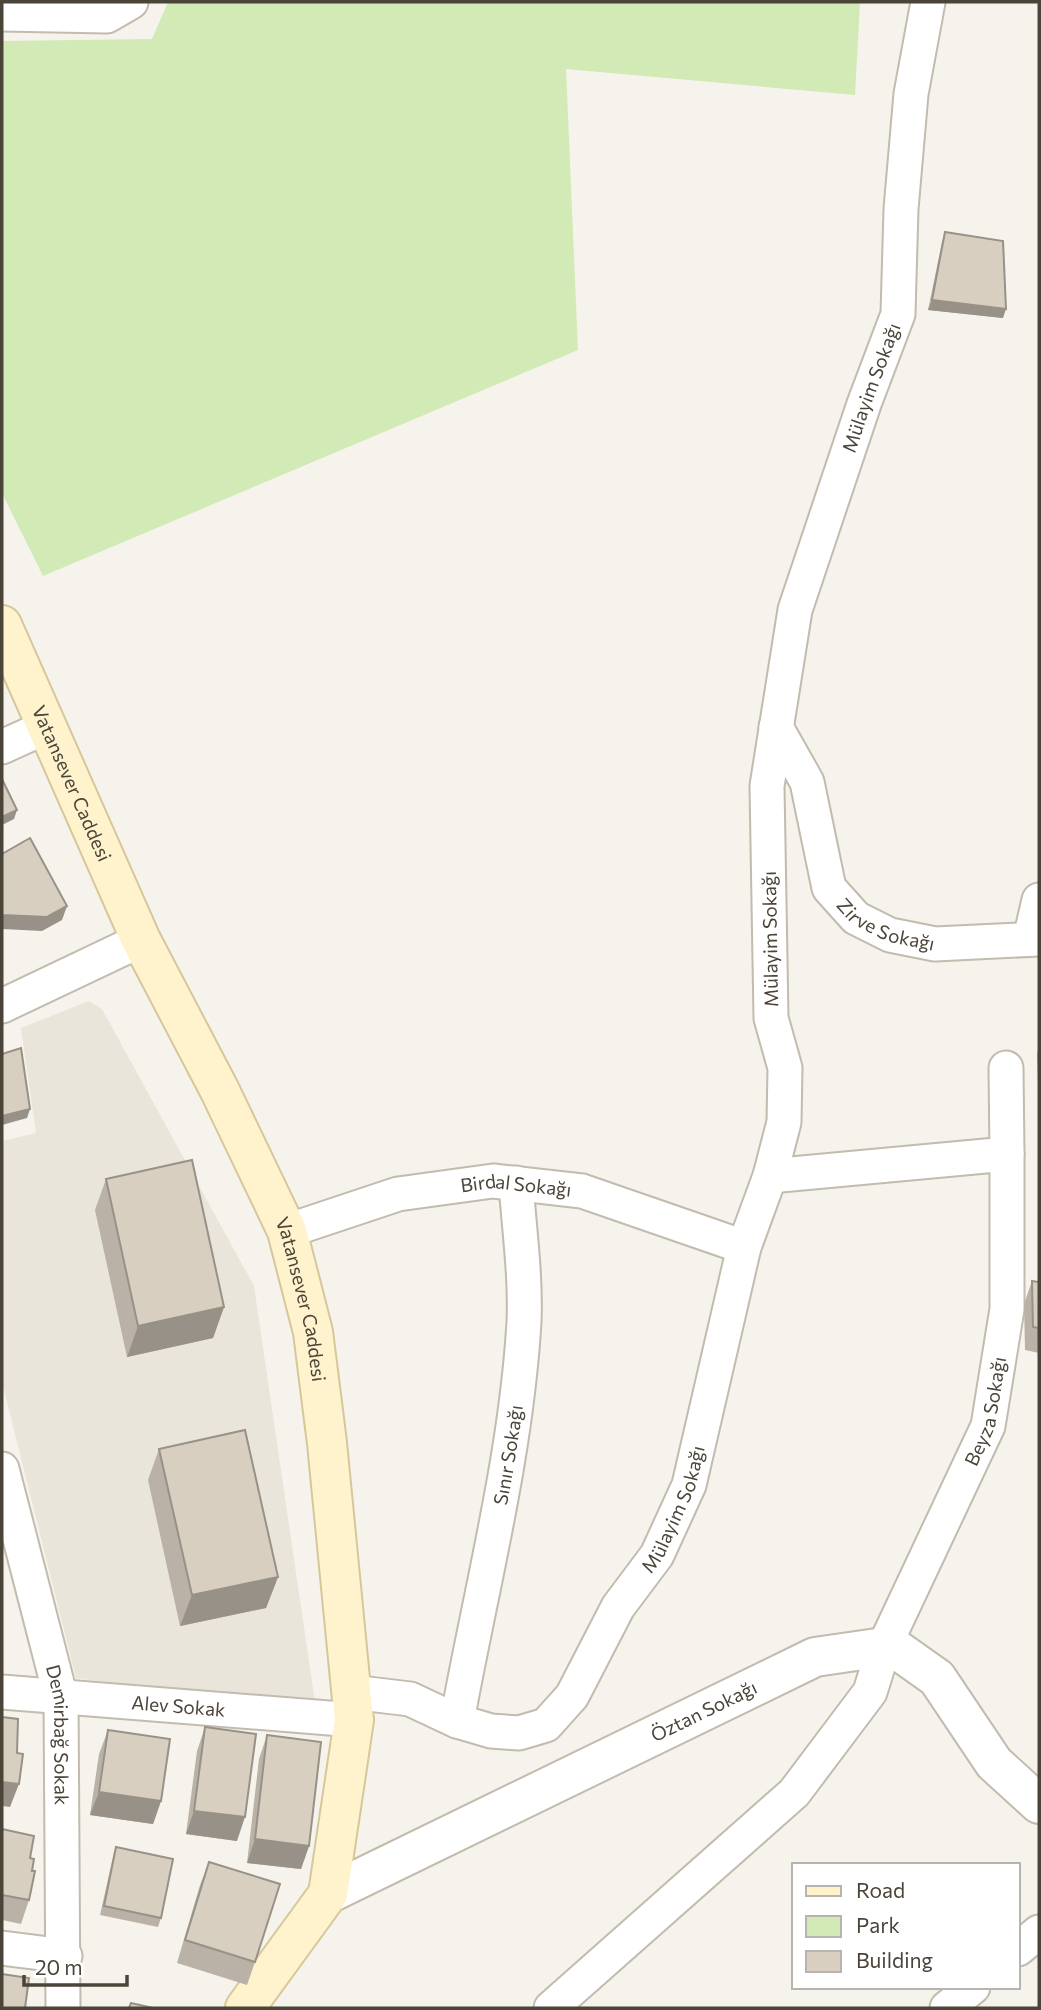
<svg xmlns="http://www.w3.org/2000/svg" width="1041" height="2010" viewBox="0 0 1041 2010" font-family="Commissioner,sans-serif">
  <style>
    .residential { fill: #eae5da }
    .green { fill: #d2eab5 }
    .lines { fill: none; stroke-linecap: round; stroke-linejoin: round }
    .minor-casing { stroke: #c2bbae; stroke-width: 37 }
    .tertiary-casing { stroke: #c2bbae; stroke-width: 42 }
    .secondary-casing { stroke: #d6c79b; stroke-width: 42 }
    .minor { stroke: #fff; stroke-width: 33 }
    .tertiary { stroke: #fff; stroke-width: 38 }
    .secondary { stroke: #fff3cd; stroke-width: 38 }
    .wall { fill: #bab2a6 }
    .shaded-wall { fill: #979187 }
    .building { fill: #d8cfc1; stroke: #979187; stroke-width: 2 }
    .labels { text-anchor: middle; stroke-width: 7; stroke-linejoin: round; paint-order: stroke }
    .street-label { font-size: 19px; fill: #4b4439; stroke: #fff }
  </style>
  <rect width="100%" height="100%" fill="#f6f3ec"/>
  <path class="residential" d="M 89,1001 L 102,1009 L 254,1286 L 316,1709 L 76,1678 L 2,1382 L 2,1141 L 36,1133 L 21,1028 Z"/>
  <path class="green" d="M 168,2 L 860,2 L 855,95 L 566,69 L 578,350 L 43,576 L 2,493 L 2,41 L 152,39 Z"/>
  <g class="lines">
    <g class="minor-casing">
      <g id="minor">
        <path d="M 2,14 L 107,16 L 131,2"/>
        <path id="s1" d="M 776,727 L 807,782 L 829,888 L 856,918 L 890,935 L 935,944 L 1039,939"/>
        <path d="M 2,747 L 46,727"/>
        <path d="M 1030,939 L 1039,900"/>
        <path d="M 2,1006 L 141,940"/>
        <path d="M 1006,1068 L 1007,1154"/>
        <path id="s2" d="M 287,1231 L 398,1194 L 493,1181 L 582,1191 L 744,1247"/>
        <path id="s3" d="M 2,1469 L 61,1698 L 63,2008"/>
        <path id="s4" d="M 2,1692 L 354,1720"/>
        <path id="s5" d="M 352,1692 L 410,1699 L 457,1721 L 491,1731 L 519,1733 L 546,1725 L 572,1696 L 618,1607 L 657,1555 L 689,1485 L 744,1247 L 770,1176 L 784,1122 L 785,1068 L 771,1018 L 767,786 L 795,610 L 864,404 L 898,314 L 901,209 L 911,94 L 928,2"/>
        <path id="s6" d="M 457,1721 C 481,1589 516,1457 524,1322 C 526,1276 519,1228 516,1183"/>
        <path d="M 2,1948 L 65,1956"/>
        <path d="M 1018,1949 L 1039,1932"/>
        <path id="s7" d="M 551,2008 L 794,1793 L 870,1692 L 884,1647 L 988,1426 L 1007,1309 L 1007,1154 L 770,1176"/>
        <path d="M 947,2008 L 973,1987"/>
      </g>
    </g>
    <g class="tertiary-casing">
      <g id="tertiary">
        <path id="s8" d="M 328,1894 L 815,1657 L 884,1647 L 896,1649 L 937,1678 L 994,1763 L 1039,1804"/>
      </g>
    </g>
    <g class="secondary-casing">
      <g id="secondary">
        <path id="s9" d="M 2,625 L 141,940 L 220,1091 L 287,1231 L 313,1332 L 327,1443 L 354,1720 L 328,1894 L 245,2008"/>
      </g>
    </g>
    <use href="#minor" class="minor"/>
    <use href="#tertiary" class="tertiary"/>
    <use href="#secondary" class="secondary"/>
  </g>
  <g class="wall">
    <path d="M 945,232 L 1003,318 L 928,310 L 942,242 Z"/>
    <path d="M 1039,1048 L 1039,1098 L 1037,1054 Z"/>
    <path d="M 106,1179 L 224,1307 L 213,1338 L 127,1357 L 95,1210 Z"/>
    <path d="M 1032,1281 L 1039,1282 L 1039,1353 L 1025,1350 L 1024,1304 Z"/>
    <path d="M 159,1449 L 278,1577 L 266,1608 L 180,1626 L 148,1480 Z"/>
    <path d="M 205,1727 L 237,1841 L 186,1834 L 197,1751 Z"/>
    <path d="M 108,1730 L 161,1801 L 153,1824 L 90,1815 L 99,1754 Z"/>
    <path d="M 267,1735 L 309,1846 L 301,1869 L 247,1863 L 259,1759 Z"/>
    <path d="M 2,1829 L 30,1858 L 32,1871 L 29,1900 L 21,1924 L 2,1920 Z"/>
    <path d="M 116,1847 L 161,1918 L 158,1927 L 100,1915 L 113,1857 Z"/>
    <path d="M 209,1862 L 255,1962 L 247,1985 L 177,1963 L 200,1885 Z"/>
  </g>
  <g class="shaded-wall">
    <path d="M 932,300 L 1006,309 L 1003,318 L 928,310 Z"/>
    <path d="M 17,810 L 14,819 L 2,825 L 2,817 Z"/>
    <path d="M 67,906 L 62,920 L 42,931 L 2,929 L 2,915 Z"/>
    <path d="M 30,1109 L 27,1118 L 2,1125 L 2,1116 Z"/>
    <path d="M 224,1307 L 213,1338 L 127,1357 L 138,1326 Z"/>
    <path d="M 278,1577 L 266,1608 L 180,1626 L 192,1595 Z"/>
    <path d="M 2,1782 L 19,1784 L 10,1807 L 2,1806 Z"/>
    <path d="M 99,1792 L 161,1801 L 153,1824 L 90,1815 Z"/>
    <path d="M 194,1811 L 245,1817 L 237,1841 L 186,1834 Z"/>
    <path d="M 255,1839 L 309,1846 L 301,1869 L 247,1863 Z"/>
  </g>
  <g class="building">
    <path d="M 945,232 L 1003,241 L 1006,309 L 932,300 Z"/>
    <path d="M 2,779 L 17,810 L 2,817 Z"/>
    <path d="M 30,838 L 67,906 L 47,917 L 2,915 L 2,854 Z"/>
    <path d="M 21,1048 L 30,1109 L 2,1116 L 2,1054 Z"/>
    <path d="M 192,1160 L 224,1307 L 138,1326 L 106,1179 Z"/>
    <path d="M 1032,1281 L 1039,1282 L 1039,1328 L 1033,1327 Z"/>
    <path d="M 245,1430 L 278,1577 L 192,1595 L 159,1449 Z"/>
    <path d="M 2,1717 L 18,1719 L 17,1753 L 23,1754 L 19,1784 L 2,1782 Z"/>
    <path d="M 205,1727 L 256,1734 L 245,1817 L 194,1811 Z"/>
    <path d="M 108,1730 L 170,1739 L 161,1801 L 99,1792 Z"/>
    <path d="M 267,1735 L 321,1742 L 309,1846 L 255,1839 Z"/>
    <path d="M 2,1829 L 34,1836 L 30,1858 L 34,1859 L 32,1871 L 35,1871 L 29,1900 L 2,1895 Z"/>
    <path d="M 116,1847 L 173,1859 L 161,1918 L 104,1906 Z"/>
    <path d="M 209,1862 L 280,1884 L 255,1962 L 185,1940 Z"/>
    <path d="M 2,1974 L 29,1978 L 25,2008 L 2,2008 Z"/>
    <path d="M 131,2003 L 153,2008 L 129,2008 Z"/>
  </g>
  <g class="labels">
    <g class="street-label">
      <text dy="7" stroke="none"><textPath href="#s5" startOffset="1610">Mülayim Sokağı</textPath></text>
      <text dy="7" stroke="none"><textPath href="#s9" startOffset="173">Vatansever Caddesi</textPath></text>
      <text dy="7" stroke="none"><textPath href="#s1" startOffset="242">Zirve Sokağı</textPath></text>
      <text transform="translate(770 939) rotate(-91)" y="7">Mülayim Sokağı</text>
      <text dy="7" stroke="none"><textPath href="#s2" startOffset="236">Birdal Sokağı</textPath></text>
      <text dy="7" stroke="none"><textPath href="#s9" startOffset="740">Vatansever Caddesi</textPath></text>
      <text dy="7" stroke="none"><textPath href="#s7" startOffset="756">Beyza Sokağı</textPath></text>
      <text dy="7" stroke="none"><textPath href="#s6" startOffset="271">Sınır Sokağı</textPath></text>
      <text dy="7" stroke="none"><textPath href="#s5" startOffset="455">Mülayim Sokağı</textPath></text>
      <text dy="7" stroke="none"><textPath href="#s4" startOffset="177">Alev Sokak</textPath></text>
      <text dy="7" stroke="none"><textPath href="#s8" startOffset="418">Öztan Sokağı</textPath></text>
      <text dy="7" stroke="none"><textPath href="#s3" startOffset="273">Demirbağ Sokak</textPath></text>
    </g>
  </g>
  <rect width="1041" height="2010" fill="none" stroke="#4b4439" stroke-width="7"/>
  <rect x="792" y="1863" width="228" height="126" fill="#ffffff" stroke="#b7b4b0" stroke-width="2"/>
  <rect x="806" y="1886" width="35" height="10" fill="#fff3cd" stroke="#b7b4b0" stroke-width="2"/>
  <text x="856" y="1898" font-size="21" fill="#4b4439">Road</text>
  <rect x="806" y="1916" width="35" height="21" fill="#d2eab5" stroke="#b7b4b0" stroke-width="2"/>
  <text x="856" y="1933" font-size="21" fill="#4b4439">Park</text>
  <rect x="806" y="1951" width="35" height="21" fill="#d8cfc1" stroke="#b7b4b0" stroke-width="2"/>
  <text x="856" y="1968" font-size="21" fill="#4b4439">Building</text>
  <path d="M24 1975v10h103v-10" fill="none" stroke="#4b4439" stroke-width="3.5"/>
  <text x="35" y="1975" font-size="21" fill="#4b4439" stroke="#ffffff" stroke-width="5" paint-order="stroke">20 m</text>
</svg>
